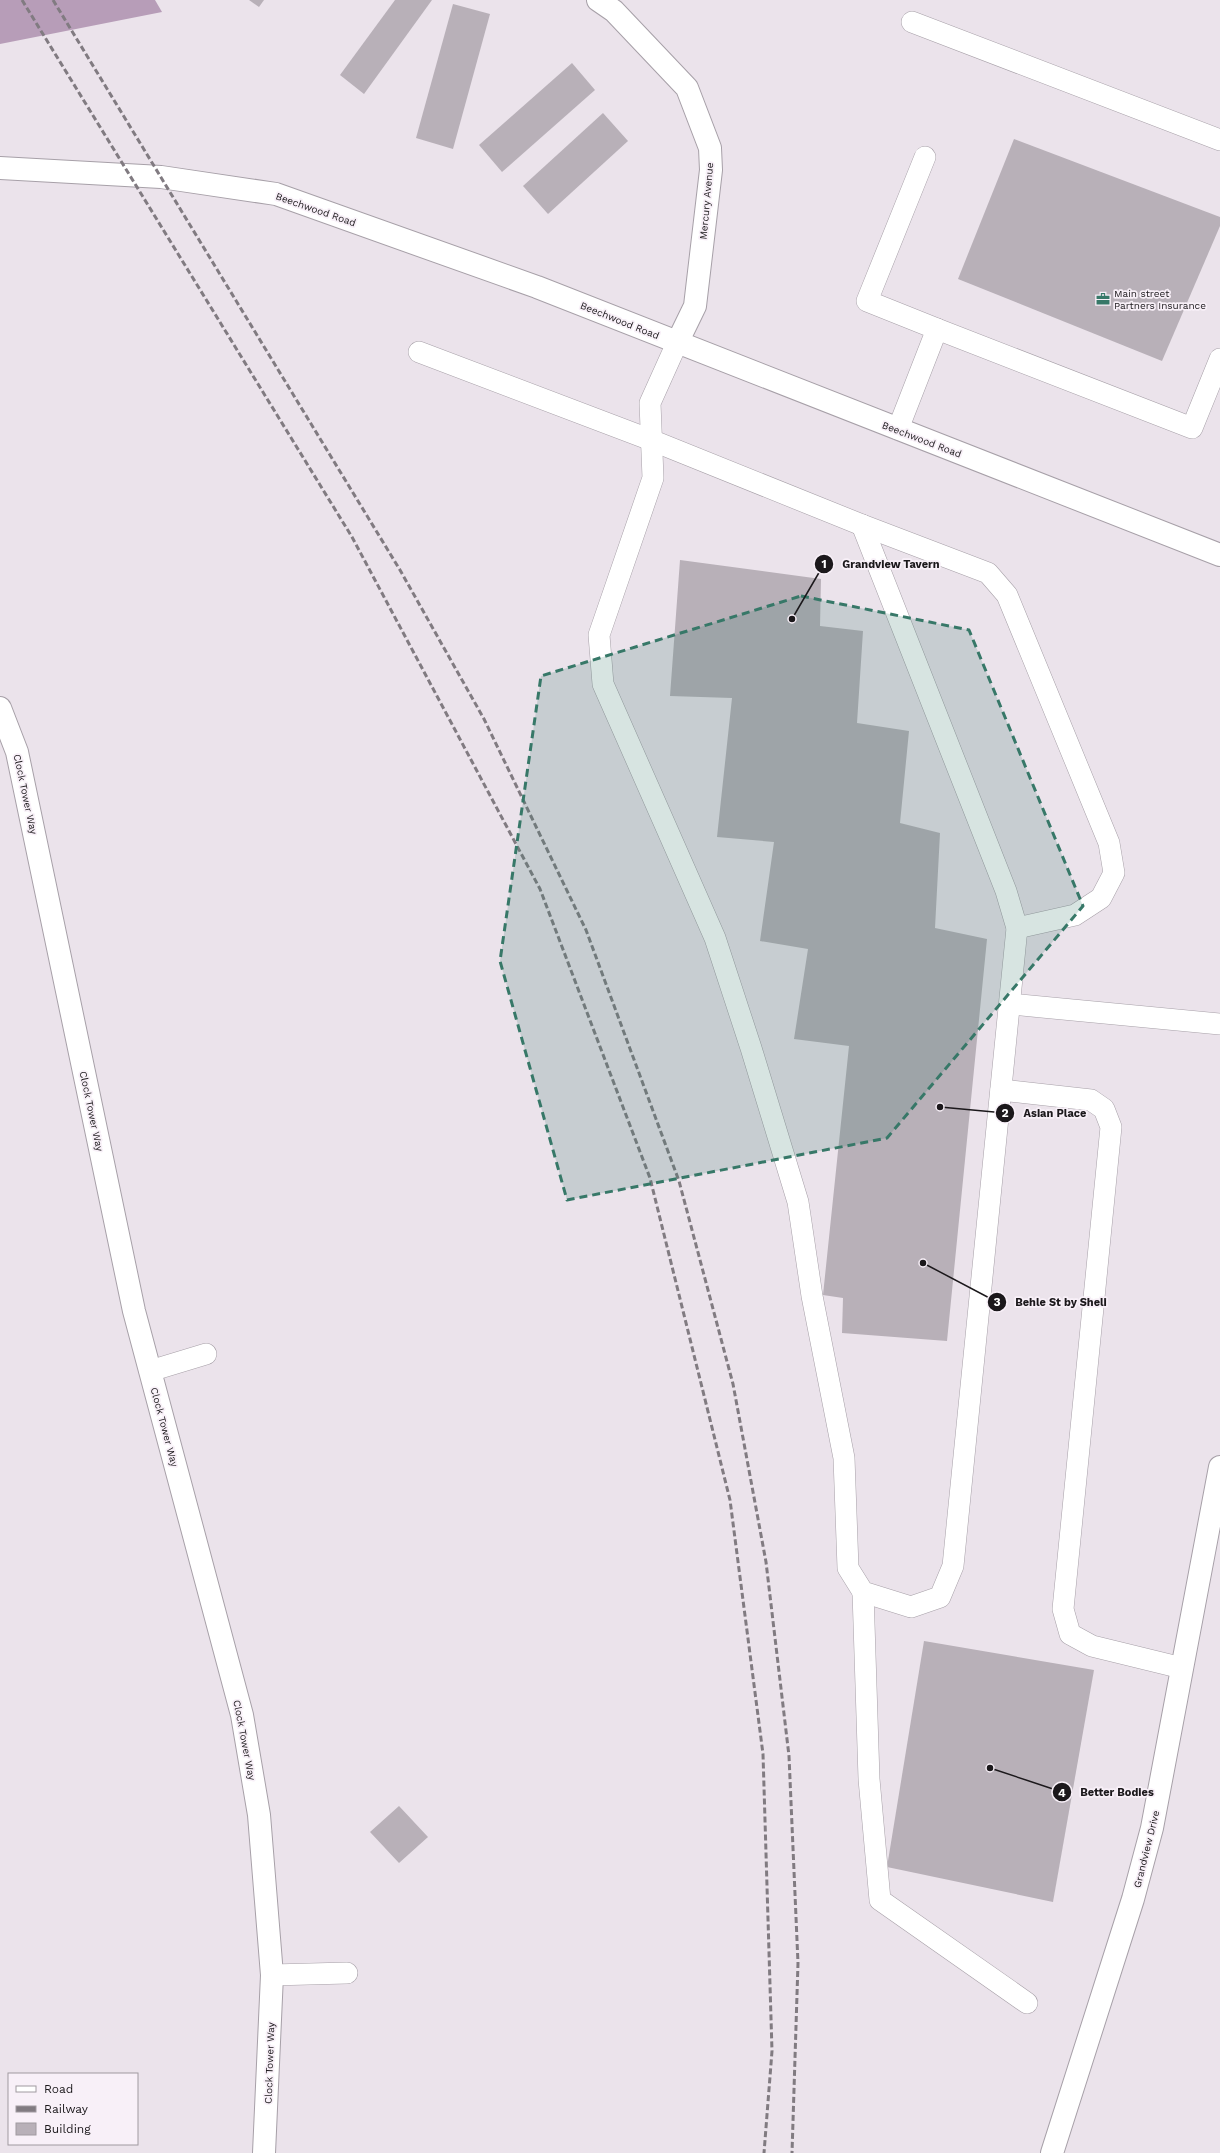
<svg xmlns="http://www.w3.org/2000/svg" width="1220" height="2153" viewBox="0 0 1220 2153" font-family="'Work Sans',sans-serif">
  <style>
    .forest { fill: #b79db8 }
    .building { fill: #b8b0b8 }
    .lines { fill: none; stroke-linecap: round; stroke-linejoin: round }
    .lane-casing { stroke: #a7a0a8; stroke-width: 22 }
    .street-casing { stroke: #a7a0a8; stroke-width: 24 }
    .lane { stroke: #fff; stroke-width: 21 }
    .street { stroke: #fff; stroke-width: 22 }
    .rail { stroke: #817b81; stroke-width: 3; stroke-dasharray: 6 3; stroke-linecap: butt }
    .marked { fill: #377868; fill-opacity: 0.2; stroke: #377868; stroke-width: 3; stroke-dasharray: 8 5; stroke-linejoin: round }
    .labels { text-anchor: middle; stroke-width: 3.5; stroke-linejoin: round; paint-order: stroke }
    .street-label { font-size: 10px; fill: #1b181b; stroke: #f8f0f8 }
    .poi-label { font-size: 10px; fill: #1b181b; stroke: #f8f0f8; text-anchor: start }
    .leader { fill: none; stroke: #1b181b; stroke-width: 1.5 }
    .callout-dot { fill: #1b181b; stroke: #f8f0f8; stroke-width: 1.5 }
    .mark-label { font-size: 12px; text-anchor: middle; font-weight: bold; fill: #fff }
    .callout-label { font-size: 11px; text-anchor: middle; font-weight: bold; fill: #1b181b; stroke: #f8f0f8; stroke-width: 3.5; stroke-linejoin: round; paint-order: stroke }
  </style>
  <rect width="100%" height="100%" fill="#ebe3eb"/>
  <path class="forest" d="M 0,0 L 155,0 L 162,12 L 0,44 Z"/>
  <g class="building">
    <path d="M 249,0 L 264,0 L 259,7 Z"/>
    <path d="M 395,0 L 432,0 L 364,94 L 340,75 Z"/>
    <path d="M 453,4 L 490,14 L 453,149 L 416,138 Z"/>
    <path d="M 572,63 L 595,90 L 502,172 L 479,145 Z"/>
    <path d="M 603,113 L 628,141 L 548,214 L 523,186 Z"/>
    <path d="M 1014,139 L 1220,217 L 1220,226 L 1162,361 L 958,279 Z"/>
    <path d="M 680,560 L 821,579 L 820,626 L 863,631 L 857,723 L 909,731 L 900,823 L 940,833 L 935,928 L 987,939 L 947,1341 L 842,1333 L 843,1298 L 823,1295 L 849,1046 L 794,1039 L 808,949 L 760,941 L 774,842 L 717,837 L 732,698 L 670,696 Z"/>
    <path d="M 924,1641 L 1094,1670 L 1053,1902 L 887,1867 Z"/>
    <path d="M 399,1806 L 428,1837 L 399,1863 L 370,1832 Z"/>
  </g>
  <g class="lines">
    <g class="lane-casing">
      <g id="lane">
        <path d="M 912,22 L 1220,140"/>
        <path d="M 937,329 L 1192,428 L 1220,359"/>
        <path d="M 677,343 L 650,403 L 653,478 L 599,635 L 603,684 L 715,938 L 751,1048 L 798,1202 L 812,1296 L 844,1458 L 848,1568 L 863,1592 L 911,1607 L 940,1597 L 953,1566 L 1017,928 L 1006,891 L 862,525"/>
        <path d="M 419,352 L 651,440 L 862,525 L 988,573 L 1007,595 L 1109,843 L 1114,873 L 1101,898 L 1075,915 L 1017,928"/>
        <path d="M 898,429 L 937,329 L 867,301 L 925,157"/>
        <path d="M 1010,1004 L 1220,1024"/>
        <path d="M 1001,1090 L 1091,1100 L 1104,1109 L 1111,1127 L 1063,1609 L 1070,1634 L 1092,1646 L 1182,1668"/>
        <path d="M 150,1371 L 206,1354"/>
        <path d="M 863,1592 L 869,1779 L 880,1900 L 1027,2003"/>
        <path d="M 272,1975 L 347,1973"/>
      </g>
    </g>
    <g class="street-casing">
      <g id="street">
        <path d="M 598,0 L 614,11 L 687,88 L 710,148 L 711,170 L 695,306 L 677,343"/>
        <path d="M 0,168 L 161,177 L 276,194 L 537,287 L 1220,555"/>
        <path d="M 0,708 L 17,752 L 134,1311 L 242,1715 L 259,1815 L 272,1975 L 264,2153"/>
        <path d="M 1052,2153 L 1133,1899 L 1152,1828 L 1220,1467"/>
      </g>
    </g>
    <use href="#lane" class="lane"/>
    <use href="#street" class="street"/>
    <g class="rail">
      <path d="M 22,0 L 352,537 L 540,889 L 650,1178 L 730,1500 L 763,1754 L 772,2051 L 764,2153"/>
      <path d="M 53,0 L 400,570 L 484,719 L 586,930 L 679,1181 L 733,1384 L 766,1562 L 789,1756 L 798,1963 L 792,2153"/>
    </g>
  </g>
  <path class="marked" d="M 801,596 L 969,630 L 1083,906 L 887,1138 L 567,1200 L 500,961 L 541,676 Z"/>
  <defs>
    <g id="office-bare" transform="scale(1.08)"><path d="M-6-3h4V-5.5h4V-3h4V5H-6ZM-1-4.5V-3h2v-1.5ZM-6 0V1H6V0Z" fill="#377868" stroke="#f8f0f8" stroke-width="2.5" paint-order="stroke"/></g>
  </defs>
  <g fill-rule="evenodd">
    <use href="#office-bare" x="1103" y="299"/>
  </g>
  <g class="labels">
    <g class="street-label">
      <text transform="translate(706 201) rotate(-85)" y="4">Mercury Avenue</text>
      <text transform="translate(316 209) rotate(19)" y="4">Beechwood Road</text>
      <text transform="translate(620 320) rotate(22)" y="4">Beechwood Road</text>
      <text transform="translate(922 439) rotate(21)" y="4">Beechwood Road</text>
      <text transform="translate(26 794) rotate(78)" y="4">Clock Tower Way</text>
      <text transform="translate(92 1111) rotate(78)" y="4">Clock Tower Way</text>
      <text transform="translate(165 1427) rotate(75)" y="4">Clock Tower Way</text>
      <text transform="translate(245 1740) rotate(79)" y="4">Clock Tower Way</text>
      <text transform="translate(1146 1849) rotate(-76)" y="4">Grandview Drive</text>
      <text transform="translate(269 2063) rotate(-88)" y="4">Clock Tower Way</text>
    </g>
    <g class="poi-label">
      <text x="1114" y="297">Main street<tspan x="1114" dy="12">Partners Insurance</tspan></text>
    </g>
  </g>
  <path class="leader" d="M792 619L824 564M940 1107L1005 1113M923 1263L997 1302M990 1768L1062 1792"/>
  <g class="callout-dot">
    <circle cx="792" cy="619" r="4"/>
    <circle cx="940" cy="1107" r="4"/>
    <circle cx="923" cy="1263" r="4"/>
    <circle cx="990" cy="1768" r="4"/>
    <circle cx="824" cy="564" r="10"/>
    <circle cx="1005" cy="1113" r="10"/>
    <circle cx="997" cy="1302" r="10"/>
    <circle cx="1062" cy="1792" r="10"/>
  </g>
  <g class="mark-label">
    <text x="824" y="568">1</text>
    <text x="1005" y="1117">2</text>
    <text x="997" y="1306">3</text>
    <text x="1062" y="1797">4</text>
  </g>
  <g class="callout-label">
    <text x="891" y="568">Grandview Tavern</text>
    <text x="1055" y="1117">Asian Place</text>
    <text x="1061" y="1306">Behle St by Sheli</text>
    <text x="1117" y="1796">Better Bodies</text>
  </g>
  <rect x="8" y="2073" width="130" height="72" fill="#f8f0f8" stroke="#a09aa0"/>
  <rect x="16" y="2086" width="20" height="6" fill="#ffffff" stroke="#a09aa0"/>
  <text x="44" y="2093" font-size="12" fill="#1b181b">Road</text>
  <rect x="16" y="2106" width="20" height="6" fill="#817b81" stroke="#a09aa0"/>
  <text x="44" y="2113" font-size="12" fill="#1b181b">Railway</text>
  <rect x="16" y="2123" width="20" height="12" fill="#b8b0b8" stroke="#a09aa0"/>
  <text x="44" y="2133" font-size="12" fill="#1b181b">Building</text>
</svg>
